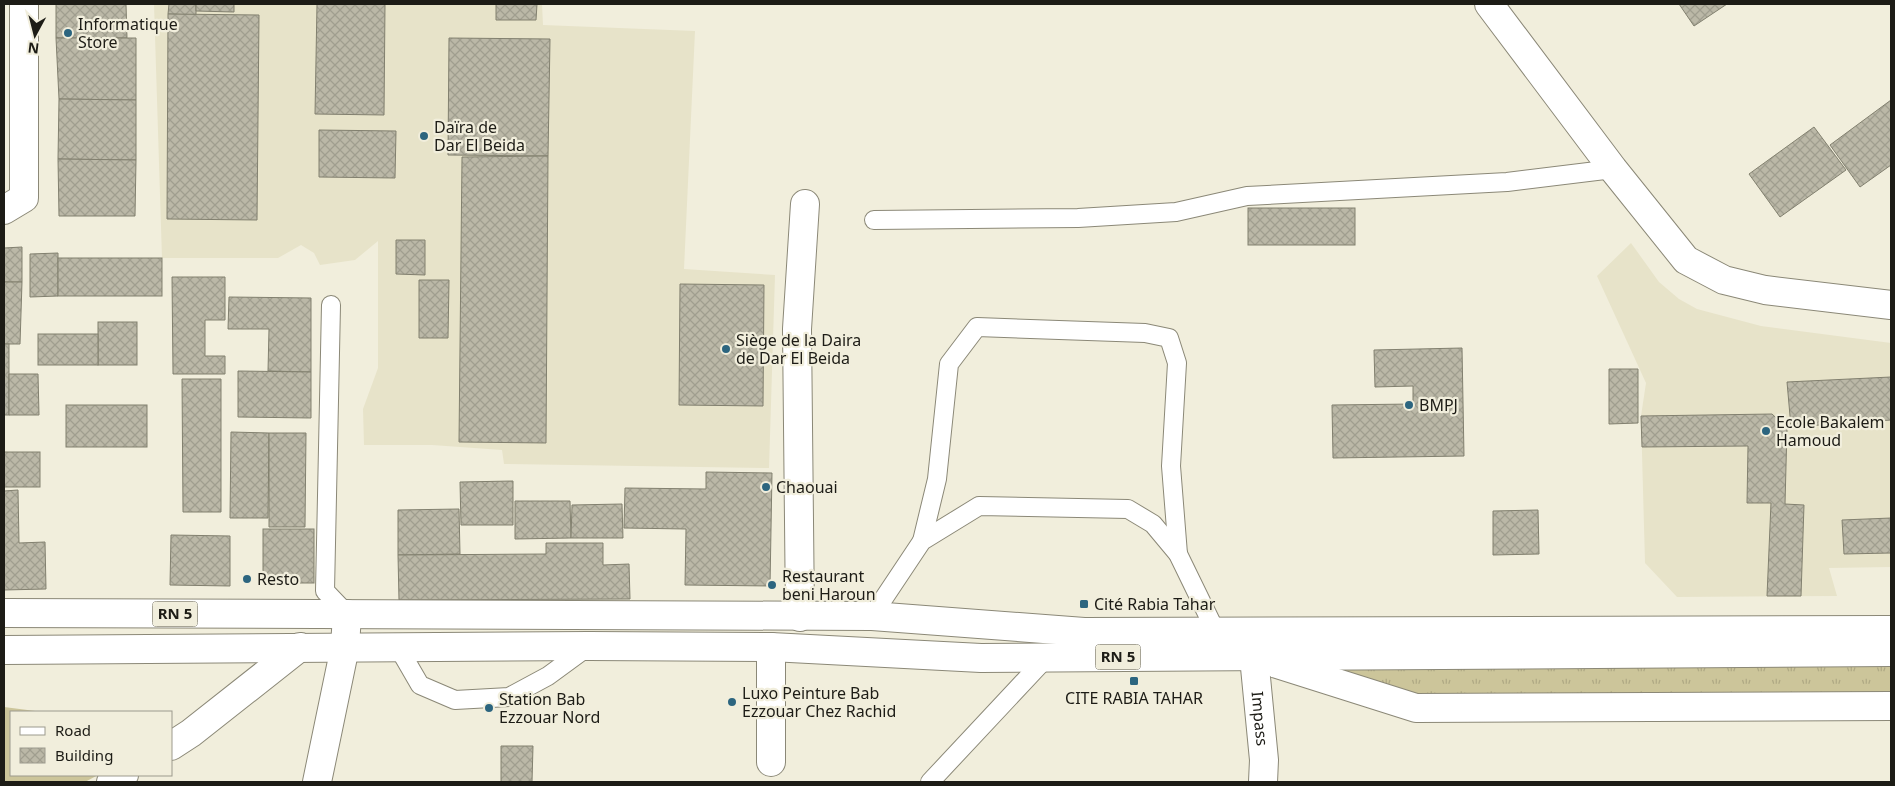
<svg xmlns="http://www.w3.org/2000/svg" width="1895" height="786" viewBox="0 0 1895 786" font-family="'Noto Sans',sans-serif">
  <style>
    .built { fill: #e7e3c9 }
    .grass { fill: url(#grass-tufts) }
    .garden { fill: #ccc59a }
    .building { fill: url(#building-cross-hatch); stroke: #82806f }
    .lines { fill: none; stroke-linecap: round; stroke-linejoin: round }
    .service-casing { stroke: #8b8877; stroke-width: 20 }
    .minor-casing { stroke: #8b8877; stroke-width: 30 }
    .trunk-casing { stroke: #8b8877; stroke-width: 30 }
    .service { stroke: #fff; stroke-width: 18 }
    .minor { stroke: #fff; stroke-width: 28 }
    .trunk { stroke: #fff; stroke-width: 28 }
    .poi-dot { fill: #2c657f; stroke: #f1eedc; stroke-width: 2 }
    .labels { text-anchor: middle; stroke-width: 4.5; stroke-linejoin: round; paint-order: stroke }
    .shield { fill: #f1eedc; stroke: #5d5b51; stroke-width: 1 }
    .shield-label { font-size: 15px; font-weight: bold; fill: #1d1c16 }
    .poi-label { font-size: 16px; fill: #1d1c16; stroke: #f1eedc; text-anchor: start }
    .street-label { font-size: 16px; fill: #1d1c16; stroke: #f1eedc }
  </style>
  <defs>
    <pattern id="grass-tufts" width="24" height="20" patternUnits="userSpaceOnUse" patternTransform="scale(1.25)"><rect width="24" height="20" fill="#ccc59a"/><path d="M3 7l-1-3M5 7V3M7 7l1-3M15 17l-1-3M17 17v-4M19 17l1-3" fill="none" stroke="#afa984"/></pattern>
    <pattern id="building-cross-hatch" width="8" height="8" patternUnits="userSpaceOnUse" patternTransform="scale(1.25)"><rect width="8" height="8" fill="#bbb8a7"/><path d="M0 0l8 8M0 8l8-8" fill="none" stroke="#a09e8f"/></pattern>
  </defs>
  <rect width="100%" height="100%" fill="#f1eedc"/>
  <g class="built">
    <path d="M 154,4 L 542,4 L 543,25 L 695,31 L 684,269 L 775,275 L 769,468 L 504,464 L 502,450 L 432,445 L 364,445 L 363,409 L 378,368 L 378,241 L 355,260 L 320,265 L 314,253 L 301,245 L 278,258 L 162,258 Z"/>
    <path d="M 1631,243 L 1659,282 L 1679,299 L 1697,309 L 1761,326 L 1891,343 L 1891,567 L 1829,568 L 1837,596 L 1677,597 L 1645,563 L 1641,416 L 1646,383 L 1597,276 Z"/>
  </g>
  <path class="grass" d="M 1317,666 L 1891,666 L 1891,695 L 1432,701 Z"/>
  <path class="garden" d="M 4,707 L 43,712 L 11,712 L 11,775 L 98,775 L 85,782 L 4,782 Z"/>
  <g class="building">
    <path d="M 56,4 L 126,4 L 127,38 L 56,38 Z"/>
    <path d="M 169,4 L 196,4 L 196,15 L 168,14 Z"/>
    <path d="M 196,4 L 234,4 L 234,12 L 196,11 Z"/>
    <path d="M 317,4 L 385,4 L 384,115 L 315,114 Z"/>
    <path d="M 496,4 L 537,4 L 536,20 L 496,20 Z"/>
    <path d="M 1679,4 L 1727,4 L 1694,26 Z"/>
    <path d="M 168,14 L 259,15 L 257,220 L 167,219 Z"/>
    <path d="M 56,38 L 136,38 L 136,100 L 59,99 Z"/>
    <path d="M 449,38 L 550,39 L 548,156 L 448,155 Z"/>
    <path d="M 59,99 L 136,100 L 136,160 L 58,159 Z"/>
    <path d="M 1891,100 L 1891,165 L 1860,187 L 1830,145 Z"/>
    <path d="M 1814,127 L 1846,170 L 1780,217 L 1749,174 Z"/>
    <path d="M 319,130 L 396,131 L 395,178 L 319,177 Z"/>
    <path d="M 548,156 L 546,443 L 459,442 L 462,157 Z"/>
    <path d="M 58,159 L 136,160 L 135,216 L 59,216 Z"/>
    <rect x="1248" y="208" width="107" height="37"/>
    <path d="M 396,240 L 425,240 L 425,275 L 396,274 Z"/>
    <path d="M 22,247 L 22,282 L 4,282 L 4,248 Z"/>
    <path d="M 58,253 L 58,296 L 30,297 L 30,254 Z"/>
    <rect x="58" y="258" width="104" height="38"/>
    <path d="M 172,277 L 225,277 L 225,320 L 205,320 L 205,356 L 225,356 L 225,374 L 173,374 Z"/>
    <path d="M 419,280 L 449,280 L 448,338 L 419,338 Z"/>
    <path d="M 4,282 L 22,282 L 20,344 L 4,344 Z"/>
    <path d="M 680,284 L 764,285 L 763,406 L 679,405 Z"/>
    <path d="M 229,297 L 311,298 L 311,372 L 268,371 L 269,329 L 228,329 Z"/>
    <rect x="98" y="322" width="39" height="43"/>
    <rect x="38" y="334" width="60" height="31"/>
    <rect x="4" y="344" width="5" height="71"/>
    <path d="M 1462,348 L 1464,456 L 1333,458 L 1332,405 L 1413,404 L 1413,386 L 1375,387 L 1374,350 Z"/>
    <path d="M 1609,369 L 1638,369 L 1638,423 L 1609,424 Z"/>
    <path d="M 238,371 L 311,372 L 311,418 L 238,417 Z"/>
    <path d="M 9,374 L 38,374 L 39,415 L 9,415 Z"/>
    <path d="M 1891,377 L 1891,420 L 1791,427 L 1787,382 Z"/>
    <path d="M 182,379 L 221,379 L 221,512 L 183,512 Z"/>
    <rect x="66" y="405" width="81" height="42"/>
    <path d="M 1772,414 L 1787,428 L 1785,504 L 1804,505 L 1801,596 L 1767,596 L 1771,503 L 1747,503 L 1748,446 L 1642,447 L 1641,416 Z"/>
    <path d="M 231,432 L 269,433 L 268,518 L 230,518 Z"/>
    <path d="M 269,433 L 306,433 L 305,527 L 269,527 Z"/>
    <rect x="4" y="452" width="36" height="35"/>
    <path d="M 706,472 L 772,473 L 770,586 L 685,585 L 686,529 L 624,528 L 625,488 L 706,489 Z"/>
    <path d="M 513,481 L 513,525 L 461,525 L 460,482 Z"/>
    <path d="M 18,490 L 19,543 L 45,542 L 46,589 L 4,590 L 4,491 Z"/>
    <path d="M 515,501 L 570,501 L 571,538 L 515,539 Z"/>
    <path d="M 622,504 L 623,538 L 571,538 L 572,505 Z"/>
    <path d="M 459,509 L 460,554 L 398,555 L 398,510 Z"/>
    <path d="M 1538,510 L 1539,554 L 1493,555 L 1493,511 Z"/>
    <path d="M 1891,518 L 1891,553 L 1844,554 L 1842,520 Z"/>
    <rect x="263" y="529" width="51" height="54"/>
    <path d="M 171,535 L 230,536 L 230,586 L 170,585 Z"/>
    <path d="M 546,543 L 603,543 L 603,565 L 629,564 L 630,599 L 399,600 L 398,555 L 546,554 Z"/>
    <path d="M 501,746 L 533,746 L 532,782 L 501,782 Z"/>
  </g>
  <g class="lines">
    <g class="service-casing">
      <g id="service">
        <path d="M 874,220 L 1078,218 L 1176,212 L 1247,196 L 1507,182 L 1613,169"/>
        <path d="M 331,305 L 325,591 L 347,614"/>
        <path d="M 922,541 L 937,479 L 949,364 L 977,327 L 1145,333 L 1169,338 L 1177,363 L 1171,466 L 1178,554"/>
        <path d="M 872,616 L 922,541 L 979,506 L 1128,509 L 1153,524 L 1178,554 L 1215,630"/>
        <path d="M 398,647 L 420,685 L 455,700 L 509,697 L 548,676 L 589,646"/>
        <path d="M 930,782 L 1047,657"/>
      </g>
    </g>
    <g class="minor-casing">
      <g id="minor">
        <path d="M 1489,4 L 1613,169 L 1686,260 L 1724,280 L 1765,290 L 1891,305"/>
        <path d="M 4,210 L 24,198 L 24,4"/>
        <path d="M 800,617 L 797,329 L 805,204"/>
        <path id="s1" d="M 1254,657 L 1264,760 L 1263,782"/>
        <path d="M 171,746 L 191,733 L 300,647"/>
        <path d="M 771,762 L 771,647"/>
        <path d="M 111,782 L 124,775"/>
        <path d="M 317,782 L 345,647 L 347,614"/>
      </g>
    </g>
    <g class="trunk-casing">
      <g id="trunk">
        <path d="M 4,613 L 872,616 L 1084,632 L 1891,630"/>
        <path d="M 4,650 L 589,646 L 771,647 L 981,658 L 1891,652"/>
        <path d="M 1277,664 L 1416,708 L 1891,706"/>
      </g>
    </g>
    <use href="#service" class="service"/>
    <use href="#minor" class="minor"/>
    <use href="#trunk" class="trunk"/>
  </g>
  <g class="poi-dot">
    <circle cx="68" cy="33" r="5"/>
    <circle cx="424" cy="136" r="5"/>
    <circle cx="726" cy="349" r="5"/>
    <circle cx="1409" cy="405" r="5"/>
    <circle cx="1766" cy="431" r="5"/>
    <circle cx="766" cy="487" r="5"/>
    <circle cx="247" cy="579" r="5"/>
    <circle cx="772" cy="585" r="5"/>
    <rect x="1079" y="599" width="10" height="10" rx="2.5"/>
    <rect x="1129" y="676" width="10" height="10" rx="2.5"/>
    <circle cx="732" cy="702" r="5"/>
    <circle cx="489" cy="708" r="5"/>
  </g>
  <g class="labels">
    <g class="shield">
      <rect x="152.5" y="601.5" width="45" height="25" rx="4"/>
      <rect x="1095.5" y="644.5" width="45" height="25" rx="4"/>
    </g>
    <g class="shield-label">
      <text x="175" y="619">RN 5</text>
      <text x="1118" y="662">RN 5</text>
    </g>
    <g class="poi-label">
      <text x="78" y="30">Informatique<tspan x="78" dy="18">Store</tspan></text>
      <text x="434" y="133">Daïra de<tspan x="434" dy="18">Dar El Beida</tspan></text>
      <text x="736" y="346">Siège de la Daira<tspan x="736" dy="18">de Dar El Beida</tspan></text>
      <text x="1419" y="411">BMPJ</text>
      <text x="1776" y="428">Ecole Bakalem<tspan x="1776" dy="18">Hamoud</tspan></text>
      <text x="776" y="493">Chaouai</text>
      <text x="782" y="582">Restaurant<tspan x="782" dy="18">beni Haroun</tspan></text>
      <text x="257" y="585">Resto</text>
      <text x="1094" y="610">Cité Rabia Tahar</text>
      <text x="742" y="699">Luxo Peinture Bab<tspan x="742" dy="18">Ezzouar Chez Rachid</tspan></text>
      <text x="1134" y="704" text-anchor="middle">CITE RABIA TAHAR</text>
      <text x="499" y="705">Station Bab<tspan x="499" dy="18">Ezzouar Nord</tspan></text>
    </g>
    <g class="street-label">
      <text dy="6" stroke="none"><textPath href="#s1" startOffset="62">Impass</textPath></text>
    </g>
  </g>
  <rect width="1895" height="786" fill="none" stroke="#1d1c16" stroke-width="10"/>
  <rect x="10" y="711" width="162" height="65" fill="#f1eedc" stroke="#9c9a8d"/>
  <rect x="20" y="727" width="25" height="8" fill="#ffffff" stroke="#9c9a8d"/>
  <text x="55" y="736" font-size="15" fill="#1d1c16">Road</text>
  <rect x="20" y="748" width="25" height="15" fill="url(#building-cross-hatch)" stroke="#9c9a8d"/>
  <text x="55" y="761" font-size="15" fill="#1d1c16">Building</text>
  <g transform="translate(35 35) rotate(187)" stroke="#f1eedc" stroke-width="4" paint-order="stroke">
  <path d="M0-4L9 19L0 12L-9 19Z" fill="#1d1c16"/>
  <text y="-8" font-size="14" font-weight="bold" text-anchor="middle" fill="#1d1c16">N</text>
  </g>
</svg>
